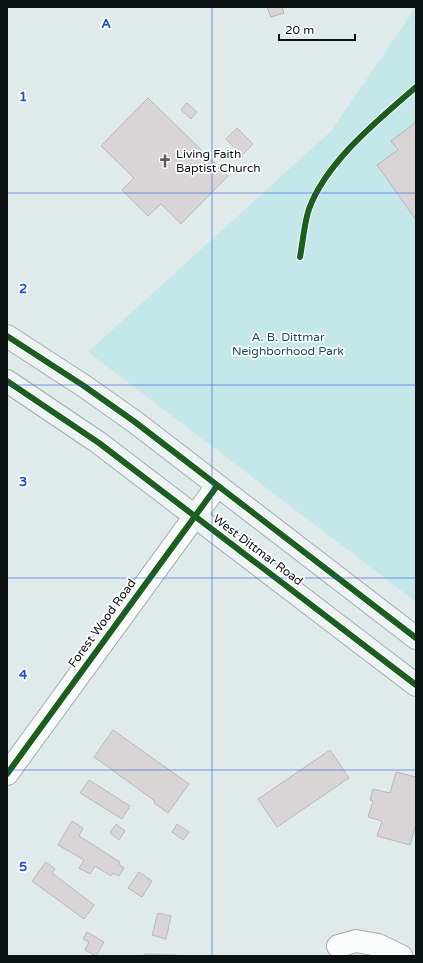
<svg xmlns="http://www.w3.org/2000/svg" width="423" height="963" viewBox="0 0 423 963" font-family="'Varela Round',sans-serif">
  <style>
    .park { fill: #c4e8e9 }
    .building { fill: #d9d4d5; stroke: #b8b9b9 }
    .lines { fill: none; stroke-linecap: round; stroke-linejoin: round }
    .street-casing { stroke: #a4abab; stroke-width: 24 }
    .secondary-casing { stroke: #a4abab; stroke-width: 24 }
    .street { stroke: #fafcfc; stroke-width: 22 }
    .secondary { stroke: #edf2f2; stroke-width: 22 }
    .cycleway-casing { stroke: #fff; stroke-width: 8 }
    .cycleway { stroke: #1b5e20; stroke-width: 6 }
    .grid { fill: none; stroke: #1d4ed8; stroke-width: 1; stroke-opacity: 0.55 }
    .labels { text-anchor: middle; stroke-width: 3.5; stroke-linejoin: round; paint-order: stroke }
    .poi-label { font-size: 12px; fill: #0c1112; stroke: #fff; text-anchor: start }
    .park-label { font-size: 12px; fill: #1a4d50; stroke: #fff }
    .street-label { font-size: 12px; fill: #0c1112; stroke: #fff }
    .grid-label { font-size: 13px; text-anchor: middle; font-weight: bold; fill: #1d4ed8; stroke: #fff; stroke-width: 3.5; stroke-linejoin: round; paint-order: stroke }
  </style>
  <rect width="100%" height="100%" fill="#e1eaea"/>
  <path class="park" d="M 416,7 L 416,602 L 88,352 L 331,131 Z"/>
  <g class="building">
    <path d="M 267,7 L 282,7 L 284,13 L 271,17 Z"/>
    <path d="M 148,98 L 228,176 L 181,224 L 161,204 L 148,216 L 122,190 L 134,178 L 101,146 Z"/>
    <path d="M 187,103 L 197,112 L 191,119 L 181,110 Z"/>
    <path d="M 416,122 L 416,220 L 377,165 L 398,150 L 391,141 Z"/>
    <path d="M 237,128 L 253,144 L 242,155 L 226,139 Z"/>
    <path d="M 113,730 L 189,784 L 168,813 L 154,803 L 155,801 L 94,757 Z"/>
    <path d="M 330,750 L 349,778 L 277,827 L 258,799 Z"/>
    <path d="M 396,772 L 416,777 L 416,824 L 410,845 L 377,836 L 382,821 L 368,817 L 373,801 L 370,800 L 373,789 L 390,793 Z"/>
    <path d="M 89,780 L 130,806 L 122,819 L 80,793 Z"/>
    <path d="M 72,821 L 83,828 L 79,836 L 120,862 L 119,864 L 124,868 L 119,876 L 113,873 L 111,876 L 95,866 L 90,874 L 79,868 L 84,860 L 58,845 Z"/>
    <path d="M 116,824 L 125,831 L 119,840 L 110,833 Z"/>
    <path d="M 177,824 L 189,832 L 183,840 L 172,832 Z"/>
    <path d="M 46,862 L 55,869 L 52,873 L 94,905 L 84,919 L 32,881 Z"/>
    <path d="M 139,872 L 152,881 L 142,897 L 128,888 Z"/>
    <path d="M 158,913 L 171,916 L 166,939 L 152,935 Z"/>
    <path d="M 87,932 L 104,942 L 96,956 L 85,950 L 89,942 L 83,939 Z"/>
    <path d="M 144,954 L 177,955 L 177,956 L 144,956 Z"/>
  </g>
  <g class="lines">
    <g class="street-casing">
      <g id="street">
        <path d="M 7,774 L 217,486"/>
        <path d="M 338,946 L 356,941 L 378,945 L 401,956"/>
      </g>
    </g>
    <g class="secondary-casing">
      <g id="secondary">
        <path d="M 7,336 L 84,386 L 135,422 L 416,638"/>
        <path d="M 7,381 L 99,443 L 416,685"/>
      </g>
    </g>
    <use href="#street" class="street"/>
    <use href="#secondary" class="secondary"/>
    <g class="cycleway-casing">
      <g id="cycleway">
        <path d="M 300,257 C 303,241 304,224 309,209 C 326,162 379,119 416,87"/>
        <path d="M 7,336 L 84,386 L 135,422 L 416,638"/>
        <path d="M 7,381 L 99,443 L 416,685"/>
        <path d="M 7,774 L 217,486"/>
      </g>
    </g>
    <use href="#cycleway" class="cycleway"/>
  </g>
  <path class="grid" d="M 212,7 L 212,956M 7,193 L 416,193M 7,385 L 416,385M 7,578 L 416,578M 7,770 L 416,770"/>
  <defs>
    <g id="church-bare" transform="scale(1.08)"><path d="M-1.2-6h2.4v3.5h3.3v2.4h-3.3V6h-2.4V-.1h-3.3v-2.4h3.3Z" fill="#575d5e" stroke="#fff" stroke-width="2.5" paint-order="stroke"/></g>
  </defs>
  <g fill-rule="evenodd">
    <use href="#church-bare" x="165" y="161"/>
  </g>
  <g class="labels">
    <g class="poi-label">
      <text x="176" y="158">Living Faith<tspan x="176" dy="14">Baptist Church</tspan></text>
    </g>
    <g class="park-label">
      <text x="288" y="341">A. B. Dittmar<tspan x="288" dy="14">Neighborhood Park</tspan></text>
    </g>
    <g class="street-label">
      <text transform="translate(258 550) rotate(37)" y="4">West Dittmar Road</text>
      <text transform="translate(102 623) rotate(-54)" y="4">Forest Wood Road</text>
    </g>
  </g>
  <g class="grid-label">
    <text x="106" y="28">A</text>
    <text x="23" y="101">1</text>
    <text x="23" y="293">2</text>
    <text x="23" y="486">3</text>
    <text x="23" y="679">4</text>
    <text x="23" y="871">5</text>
  </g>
  <rect width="423" height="963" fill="none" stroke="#0c1112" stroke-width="16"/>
  <path d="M279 34v6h76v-6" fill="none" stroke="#0c1112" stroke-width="2"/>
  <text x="285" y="34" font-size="12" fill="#0c1112" stroke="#ffffff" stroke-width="3" paint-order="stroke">20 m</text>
</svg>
